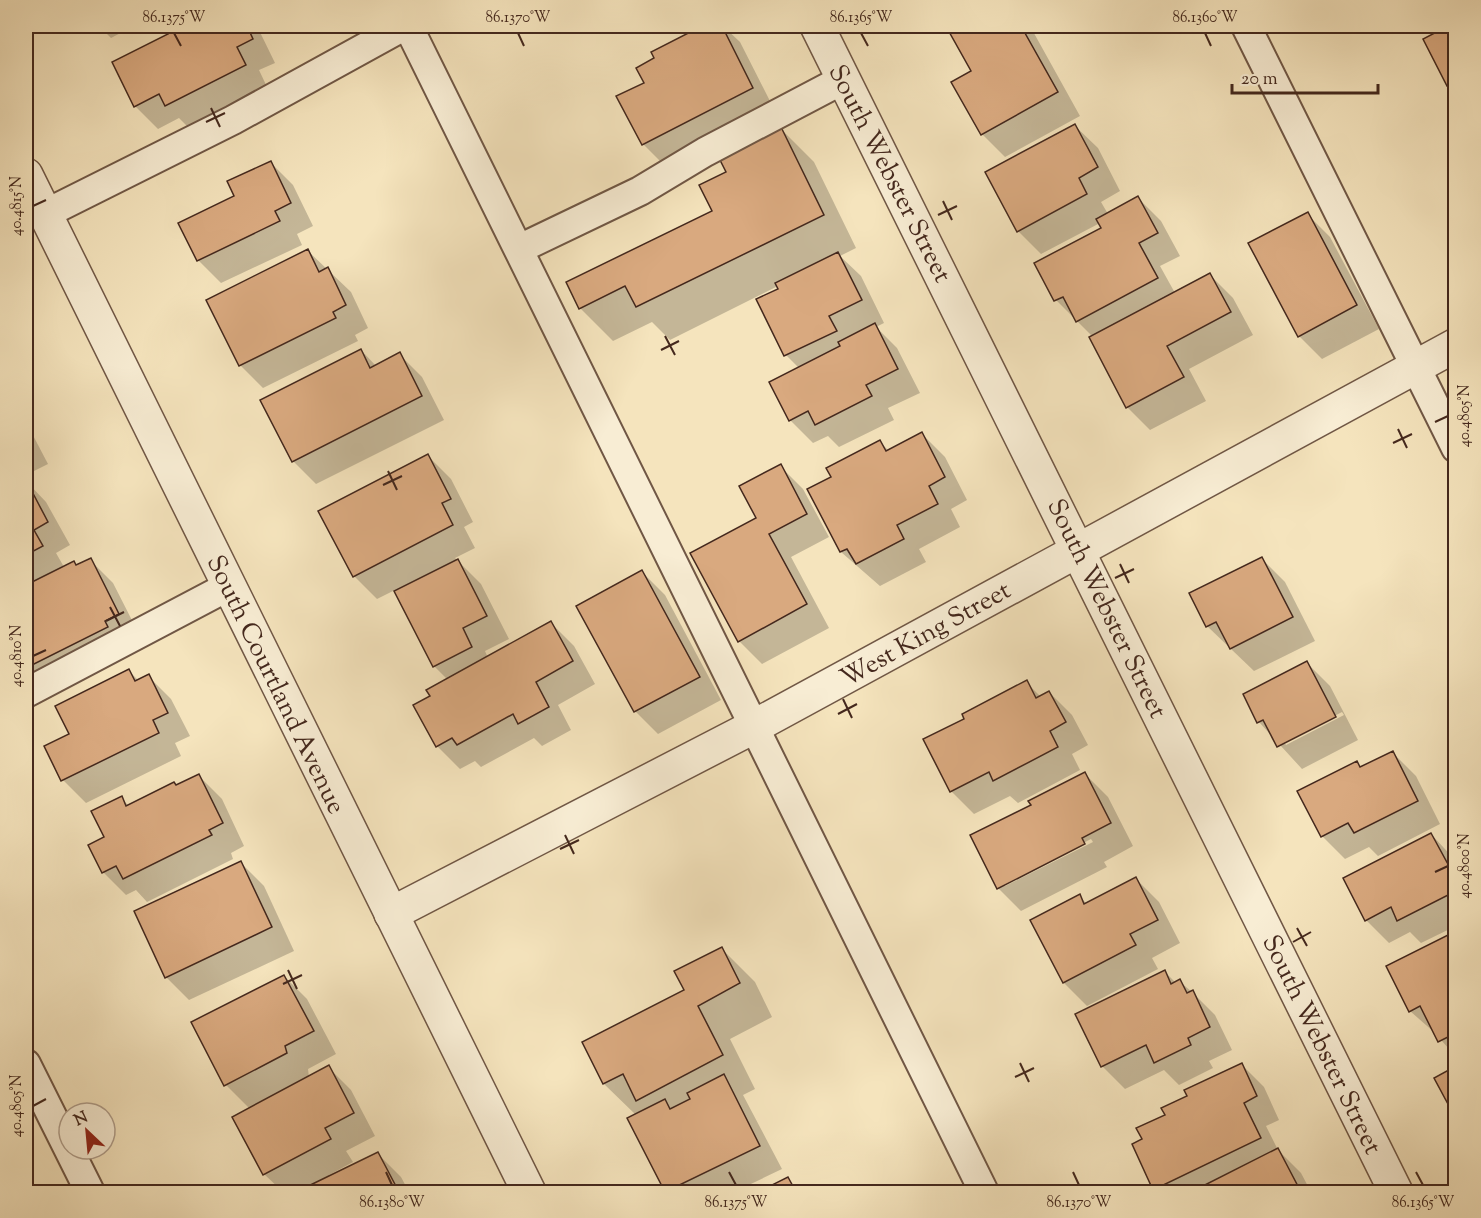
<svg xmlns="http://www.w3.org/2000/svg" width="1481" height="1218" viewBox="0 0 1481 1218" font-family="'Sorts Mill Goudy',serif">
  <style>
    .shadow { fill: #0003; fill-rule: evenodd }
    .building { fill: #d9a97f; stroke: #44281d; stroke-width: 1.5 }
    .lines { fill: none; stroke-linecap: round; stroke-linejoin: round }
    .lane-casing { stroke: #705745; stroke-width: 32 }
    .street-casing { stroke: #705745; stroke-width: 36 }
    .lane { stroke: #f8edd4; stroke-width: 28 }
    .street { stroke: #f8edd4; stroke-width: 33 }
    .ticks { fill: none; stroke: #44281d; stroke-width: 2 }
    .labels { text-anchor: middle; stroke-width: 4.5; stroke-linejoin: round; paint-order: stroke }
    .street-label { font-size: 26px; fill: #44281d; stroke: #f8edd4 }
    .neatline { fill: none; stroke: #44281d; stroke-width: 2 }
    .ticks-label { font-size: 15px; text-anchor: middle; fill: #44281d }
  </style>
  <rect width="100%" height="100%" fill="#f5e4bd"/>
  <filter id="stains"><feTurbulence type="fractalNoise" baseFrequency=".00333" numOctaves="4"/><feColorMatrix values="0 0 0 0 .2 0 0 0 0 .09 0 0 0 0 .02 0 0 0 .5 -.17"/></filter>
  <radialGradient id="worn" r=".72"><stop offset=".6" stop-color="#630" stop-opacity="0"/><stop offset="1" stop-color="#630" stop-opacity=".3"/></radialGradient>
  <g class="shadow">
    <path d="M 99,26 L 134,26 L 111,38 Z"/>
    <path d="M 165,26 L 257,26 L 275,63 L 259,70 L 268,89 L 189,128 L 179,118 L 158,129 L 135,106 L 170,35 Z"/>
    <path d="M 705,26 L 723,26 L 740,42 L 775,111 L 666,167 L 643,144 L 646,84 L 656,59 L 653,52 Z"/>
    <path d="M 954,26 L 1030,26 L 1080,116 L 1005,157 L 982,134 L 953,82 L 973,72 L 949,29 Z"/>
    <path d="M 1452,26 L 1456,26 L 1456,93 L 1448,85 L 1425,39 Z"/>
    <path d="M 1075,126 L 1098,148 L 1120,191 L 1101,202 L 1108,214 L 1138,198 L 1161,221 L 1180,256 L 1160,266 L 1175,293 L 1210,275 L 1233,298 L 1253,335 L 1189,369 L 1206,401 L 1150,430 L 1127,407 L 1091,338 L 1093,337 L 1056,300 L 1103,228 L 1100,223 L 1041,254 L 1018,231 Z"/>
    <path d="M 781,129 L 814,162 L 856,248 L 840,256 L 861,276 L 884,323 L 876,327 L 897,348 L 920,393 L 888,408 L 894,420 L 839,447 L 828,436 L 813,443 L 790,420 L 799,368 L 786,355 L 758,300 L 780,289 L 778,286 L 670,340 L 652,322 L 613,341 L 580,308 L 714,211 L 728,172 Z"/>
    <path d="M 270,162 L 293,185 L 313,226 L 297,234 L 302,245 L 221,283 L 198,260 Z"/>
    <path d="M 1307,214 L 1330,237 L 1379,329 L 1322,359 L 1299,336 Z"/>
    <path d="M 308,251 L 351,292 L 368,328 L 355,335 L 358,341 L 263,388 L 240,365 Z"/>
    <path d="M 361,350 L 376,366 L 399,354 L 422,377 L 444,420 L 316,484 L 293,461 Z"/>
    <path d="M 26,422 L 48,464 L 26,475 Z"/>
    <path d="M 922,434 L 945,457 L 967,500 L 951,509 L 960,527 L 919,549 L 926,562 L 880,586 L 841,552 L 833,478 L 880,442 L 889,451 Z"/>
    <path d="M 428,456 L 451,479 L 473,522 L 464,527 L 475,548 L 455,558 L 481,584 L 509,639 L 485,651 L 488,658 L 551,623 L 574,646 L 595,684 L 558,705 L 571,730 L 542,746 L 534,738 L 481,767 L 475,761 L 460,769 L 437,746 L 432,697 L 448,680 L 434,666 L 395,590 L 377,599 L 354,576 Z"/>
    <path d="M 780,466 L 803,489 L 829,537 L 791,557 L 829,628 L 762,664 L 739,641 L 758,518 Z"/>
    <path d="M 26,481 L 46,502 L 70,545 L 56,553 L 64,567 L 74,562 L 77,566 L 90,560 L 113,583 L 141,638 L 26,689 Z"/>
    <path d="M 1262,559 L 1285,582 L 1315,641 L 1254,671 L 1207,626 Z"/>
    <path d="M 642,572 L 665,595 L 721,700 L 658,734 L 635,711 Z"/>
    <path d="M 1307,663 L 1330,686 L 1358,740 L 1302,769 L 1259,722 ZM 1342,712 L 1344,715 L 1286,745 L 1284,742 Z"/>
    <path d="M 129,671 L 139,681 L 148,676 L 171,699 L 190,736 L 175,743 L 181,756 L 86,803 L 63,780 L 71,735 Z"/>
    <path d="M 1026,682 L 1041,697 L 1049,692 L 1072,715 L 1088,745 L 1072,754 L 1080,770 L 1018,803 L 1010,796 L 974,814 L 951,791 L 966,719 Z"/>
    <path d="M 1393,753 L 1416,776 L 1440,824 L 1378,856 L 1369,847 L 1345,859 L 1322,836 L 1357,763 L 1362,768 Z"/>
    <path d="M 1085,774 L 1108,797 L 1133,846 L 1104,862 L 1107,867 L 1021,911 L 998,888 L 1033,805 ZM 1091,839 L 1093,842 L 1005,886 L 1005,883 Z"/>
    <path d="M 199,776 L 222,799 L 244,846 L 231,853 L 233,859 L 147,902 L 136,890 L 126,895 L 103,872 L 106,837 L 121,798 L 129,806 Z"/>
    <path d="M 1431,834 L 1456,861 L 1456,926 L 1421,943 L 1410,932 L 1389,943 L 1366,920 Z"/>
    <path d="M 241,863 L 264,886 L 294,951 L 189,1000 L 166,977 Z"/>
    <path d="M 1136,879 L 1159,902 L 1180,943 L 1152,958 L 1158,969 L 1087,1006 L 1064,983 L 1032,920 L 1079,896 L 1087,904 Z"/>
    <path d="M 1449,936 L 1456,942 L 1456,1057 L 1435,1033 L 1410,1011 Z"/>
    <path d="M 722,949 L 755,982 L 772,1017 L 730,1039 L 755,1089 L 743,1095 L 782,1169 L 734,1192 L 667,1192 L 629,1118 L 636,1115 L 604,1084 L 584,1042 L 686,991 Z"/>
    <path d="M 1165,972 L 1176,983 L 1179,981 L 1192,992 L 1215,1015 L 1232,1050 L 1209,1061 L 1213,1068 L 1179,1085 L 1164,1070 L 1125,1089 L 1102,1066 Z"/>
    <path d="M 284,976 L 307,999 L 336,1054 L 308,1069 L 309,1077 L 328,1067 L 351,1090 L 375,1136 L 346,1151 L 353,1162 L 329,1175 L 330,1177 L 378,1154 L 401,1177 L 409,1192 L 283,1192 L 264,1174 L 250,1109 L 226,1085 Z"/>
    <path d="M 1241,1064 L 1264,1087 L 1279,1120 L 1266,1126 L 1278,1150 L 1301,1173 L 1311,1192 L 1158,1192 L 1154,1189 L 1144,1140 L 1189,1096 Z"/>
    <path d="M 787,1179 L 801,1192 L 761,1192 Z"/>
  </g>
  <g class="building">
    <path d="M 163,26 L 247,26 L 253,39 L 237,47 L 246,65 L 165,106 L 159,94 L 134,107 L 112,62 L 168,34 Z"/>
    <path d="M 702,26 L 722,26 L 753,88 L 642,145 L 616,96 L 644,83 L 636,68 L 654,58 L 651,52 Z"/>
    <path d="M 951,26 L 1021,26 L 1058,92 L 981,135 L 951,82 L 971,71 L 947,28 Z"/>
    <path d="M 1448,26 L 1456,26 L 1456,82 L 1447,86 L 1423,39 Z"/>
    <path d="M 1075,124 L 1098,167 L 1079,178 L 1087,194 L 1017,232 L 985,172 Z"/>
    <path d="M 781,127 L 824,215 L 636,307 L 625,286 L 579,309 L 566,282 L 712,211 L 699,185 L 726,172 L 719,158 Z"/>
    <path d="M 271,161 L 291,203 L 275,211 L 280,221 L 197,261 L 178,223 L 234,196 L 227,181 Z"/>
    <path d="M 1138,196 L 1158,233 L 1139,243 L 1158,278 L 1076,322 L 1063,297 L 1054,301 L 1034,263 L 1101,228 L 1096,219 Z"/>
    <path d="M 1308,212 L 1357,305 L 1298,337 L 1248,243 Z"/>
    <path d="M 308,249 L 319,272 L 328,267 L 346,305 L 333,312 L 336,318 L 239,366 L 206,300 Z"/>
    <path d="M 838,252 L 862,300 L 829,316 L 837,331 L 784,356 L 756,299 L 778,289 L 775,283 Z"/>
    <path d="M 1210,273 L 1231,312 L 1167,346 L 1184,377 L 1126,408 L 1089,337 Z"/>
    <path d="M 875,323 L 898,369 L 866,385 L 872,396 L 815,425 L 808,411 L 789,421 L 769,382 L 840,346 L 838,342 Z"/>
    <path d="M 361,349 L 370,368 L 400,352 L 422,396 L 292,462 L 260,400 Z"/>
    <path d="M 922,432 L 945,477 L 929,486 L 938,504 L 897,525 L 904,539 L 856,564 L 847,549 L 840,552 L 807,489 L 831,477 L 826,468 L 880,440 L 886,451 Z"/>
    <path d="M 428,454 L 451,499 L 442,503 L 453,525 L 353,577 L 318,511 Z"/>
    <path d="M 781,464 L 807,514 L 769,534 L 807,604 L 738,642 L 690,553 L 756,518 L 739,486 Z"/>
    <path d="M 26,480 L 48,522 L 34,530 L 43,546 L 26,555 Z"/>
    <path d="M 1262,557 L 1293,617 L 1230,649 L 1216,622 L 1206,627 L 1189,593 Z"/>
    <path d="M 91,558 L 119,614 L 105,621 L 108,627 L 26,668 L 26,585 L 74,561 L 76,565 Z"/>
    <path d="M 458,559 L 487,616 L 463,628 L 472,647 L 433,667 L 394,591 Z"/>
    <path d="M 642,570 L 700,677 L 634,712 L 576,606 Z"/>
    <path d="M 551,621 L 573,661 L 536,682 L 549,707 L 518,724 L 513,714 L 457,745 L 452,738 L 436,747 L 413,705 L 430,696 L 426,690 Z"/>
    <path d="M 1307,661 L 1336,717 L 1277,747 L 1263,720 L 1257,723 L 1243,694 Z"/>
    <path d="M 129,669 L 135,681 L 149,674 L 168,713 L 153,720 L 159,733 L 61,781 L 44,746 L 69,734 L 55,706 Z"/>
    <path d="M 1027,680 L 1036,698 L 1049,691 L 1066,722 L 1050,731 L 1058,747 L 993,781 L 989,772 L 950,792 L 923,739 L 964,719 L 962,714 Z"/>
    <path d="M 1393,751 L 1418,801 L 1354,833 L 1348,823 L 1321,837 L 1297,791 L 1357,761 L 1360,767 Z"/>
    <path d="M 1085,772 L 1111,823 L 1082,838 L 1085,844 L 997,889 L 970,835 L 1031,805 L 1028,801 Z"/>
    <path d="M 199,774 L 223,823 L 209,830 L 212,835 L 123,879 L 116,866 L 102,873 L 88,845 L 104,837 L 91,811 L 122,796 L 126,806 L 174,782 L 176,785 Z"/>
    <path d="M 1431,833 L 1456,879 L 1456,891 L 1397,921 L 1391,907 L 1365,921 L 1343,878 Z"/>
    <path d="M 241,861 L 272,927 L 165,978 L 134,911 Z"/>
    <path d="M 1136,877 L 1158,920 L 1130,934 L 1136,945 L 1063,983 L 1030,920 L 1080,894 L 1084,904 Z"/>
    <path d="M 1450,934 L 1456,946 L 1456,1033 L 1438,1042 L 1420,1006 L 1409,1012 L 1386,966 Z"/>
    <path d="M 722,947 L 740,983 L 698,1006 L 723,1055 L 636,1101 L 623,1074 L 603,1084 L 582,1042 L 684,990 L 674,971 Z"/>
    <path d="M 1165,970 L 1171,984 L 1180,979 L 1187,993 L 1193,990 L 1210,1027 L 1188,1038 L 1191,1045 L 1154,1063 L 1146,1045 L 1101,1067 L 1075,1014 Z"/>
    <path d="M 284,975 L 314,1031 L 285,1046 L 287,1053 L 224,1086 L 191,1022 Z"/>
    <path d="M 1242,1063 L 1257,1096 L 1244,1103 L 1261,1138 L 1153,1190 L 1132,1144 L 1142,1139 L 1136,1128 L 1165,1115 L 1161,1108 L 1187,1096 L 1184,1090 Z"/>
    <path d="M 329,1065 L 354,1113 L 325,1128 L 331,1139 L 263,1175 L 232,1117 Z"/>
    <path d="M 1456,1066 L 1456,1119 L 1434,1078 Z"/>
    <path d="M 724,1074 L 760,1146 L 665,1192 L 627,1118 L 665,1099 L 670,1109 L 690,1099 L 687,1093 Z"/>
    <path d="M 1278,1148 L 1301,1192 L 1191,1192 Z"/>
    <path d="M 378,1152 L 399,1192 L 296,1192 Z"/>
    <path d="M 788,1177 L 796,1192 L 758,1192 Z"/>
  </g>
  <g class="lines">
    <g class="lane-casing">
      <g id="lane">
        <path d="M 408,26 L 984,1192"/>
        <path d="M 1246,26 L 1456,448"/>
        <path d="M 45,214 L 233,120 L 404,26"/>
        <path d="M 519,249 L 640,191 L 705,152 L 844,79"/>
        <path d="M 26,693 L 229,586"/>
        <path d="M 26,1064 L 90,1192"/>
      </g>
    </g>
    <g class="street-casing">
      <g id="street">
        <path d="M 817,26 L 1396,1192"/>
        <path d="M 26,175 L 529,1192"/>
        <path d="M 391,914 L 755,726 L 1456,345"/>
      </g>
    </g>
    <use href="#lane" class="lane"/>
    <use href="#street" class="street"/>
  </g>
  <path class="ticks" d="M 174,33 L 181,46M 518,33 L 524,46M 861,33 L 868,46M 1205,33 L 1211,46M 211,108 L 220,127M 206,122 L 225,113M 943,201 L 952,220M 33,206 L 46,200M 938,215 L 957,206M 665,336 L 675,355M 661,350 L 679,341M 1435,422 L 1448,416M 1398,429 L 1407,448M 1393,443 L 1412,434M 388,471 L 397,490M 383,485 L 402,476M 1120,564 L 1129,583M 1115,578 L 1134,569M 110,607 L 120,626M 106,621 L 124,612M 33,656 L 46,650M 843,699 L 852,718M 838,714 L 857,704M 565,835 L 574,854M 560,849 L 579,840M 1435,872 L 1448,866M 1297,928 L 1307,946M 1293,942 L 1311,932M 288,970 L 297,989M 283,984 L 302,975M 1020,1063 L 1029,1082M 1015,1077 L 1034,1068M 33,1106 L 46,1099M 386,1172 L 392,1185M 729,1172 L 736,1185M 1073,1172 L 1079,1185M 1416,1172 L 1423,1185"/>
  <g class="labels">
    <g class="street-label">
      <text transform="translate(891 173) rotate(63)" y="9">South Webster Street</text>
      <text transform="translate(1108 608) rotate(64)" y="9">South Webster Street</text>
      <text transform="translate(925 633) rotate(-29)" y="9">West King Street</text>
      <text transform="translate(277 684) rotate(64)" y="9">South Courtland Avenue</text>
      <text transform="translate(1323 1044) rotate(64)" y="9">South Webster Street</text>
    </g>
  </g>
  <rect width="1481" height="1218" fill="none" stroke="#f5e4bd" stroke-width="66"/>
  <g transform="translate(87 1131) rotate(334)"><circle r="28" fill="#f8edd4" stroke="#b09e8b" stroke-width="1.5"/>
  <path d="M0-4.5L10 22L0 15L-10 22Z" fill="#8f2418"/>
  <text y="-9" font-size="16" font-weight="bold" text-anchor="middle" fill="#44281d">N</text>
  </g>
  <path d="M1232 84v9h146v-9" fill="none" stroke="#44281d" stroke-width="3"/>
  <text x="1241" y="84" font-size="18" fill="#44281d" stroke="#f8edd4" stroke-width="4.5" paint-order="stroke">20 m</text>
  <rect x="33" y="33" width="1415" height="1152" class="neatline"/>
  <g class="ticks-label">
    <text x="174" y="22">86.1375°W</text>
    <text x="518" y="22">86.1370°W</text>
    <text x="861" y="22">86.1365°W</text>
    <text x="1205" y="22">86.1360°W</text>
    <text transform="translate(16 206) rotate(-90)" y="5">40.4815°N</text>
    <text transform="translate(1464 416) rotate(-90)" y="5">40.4805°N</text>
    <text transform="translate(16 656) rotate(-90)" y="5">40.4810°N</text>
    <text transform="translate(1464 866) rotate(-90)" y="5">40.4800°N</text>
    <text transform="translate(16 1106) rotate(-90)" y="5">40.4805°N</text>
    <text x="392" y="1207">86.1380°W</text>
    <text x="736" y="1207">86.1375°W</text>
    <text x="1079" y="1207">86.1370°W</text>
    <text x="1423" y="1207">86.1365°W</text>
  </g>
  <rect width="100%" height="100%" filter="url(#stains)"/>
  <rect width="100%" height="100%" fill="url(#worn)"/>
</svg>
